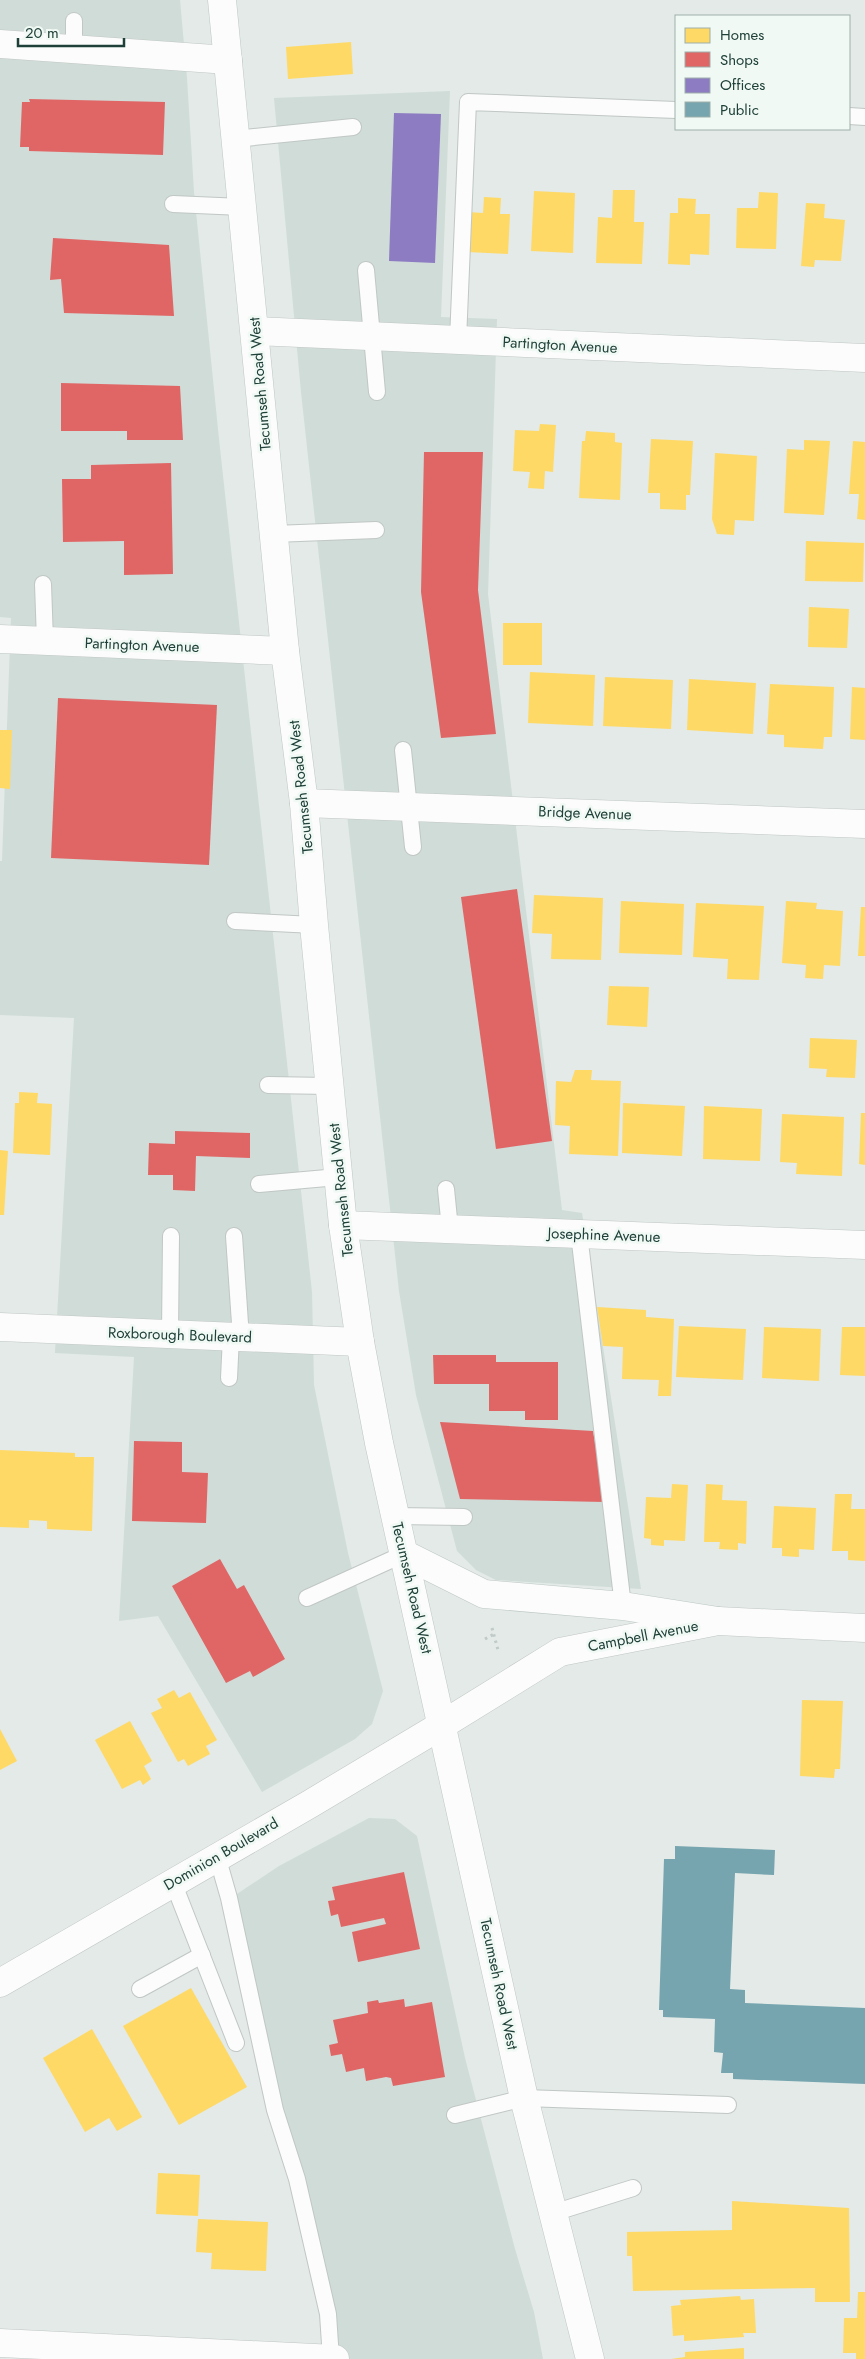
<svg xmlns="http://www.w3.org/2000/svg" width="865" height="2359" viewBox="0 0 865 2359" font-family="Jost,sans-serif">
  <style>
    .built { fill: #d0dcd7 }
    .homes { fill: #ffd966 }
    .shops { fill: #e06666 }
    .offices { fill: #8e7cc3 }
    .public { fill: #76a5af }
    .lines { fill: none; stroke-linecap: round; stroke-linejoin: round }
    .service-casing { stroke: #c0c7c4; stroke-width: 18 }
    .minor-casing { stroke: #c0c7c4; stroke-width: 29 }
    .tertiary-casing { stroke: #c0c7c4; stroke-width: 29 }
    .secondary-casing { stroke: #bec8c4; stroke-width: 29 }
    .path { stroke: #c0cac8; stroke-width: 3; stroke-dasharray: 2.5 4; stroke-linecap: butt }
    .service { stroke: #fbfcfb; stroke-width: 16 }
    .minor { stroke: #fbfcfb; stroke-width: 28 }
    .tertiary { stroke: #fbfcfb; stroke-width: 28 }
    .secondary { stroke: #fbfcfb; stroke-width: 28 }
    .labels { text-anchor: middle; stroke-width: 5; stroke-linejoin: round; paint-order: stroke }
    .street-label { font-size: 15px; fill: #1f4038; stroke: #f1f9f5 }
  </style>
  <rect width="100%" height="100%" fill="#e3eae7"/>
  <g class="built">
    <path d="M 0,0 L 180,0 L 187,78 L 194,192 L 219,439 L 312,1292 L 314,1385 L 348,1553 L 383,1691 L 372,1724 L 355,1739 L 262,1792 L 158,1616 L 119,1621 L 134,1357 L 55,1353 L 74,1018 L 0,1015 L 0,861 L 2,861 L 11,618 L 0,617 Z"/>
    <path d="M 450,91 L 441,317 L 497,319 L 488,594 L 562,1210 L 582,1213 L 641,1589 L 496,1580 L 476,1570 L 457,1551 L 416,1395 L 399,1291 L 301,392 L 274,98 Z"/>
    <path d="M 369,1818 L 395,1819 L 417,1836 L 465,2058 L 515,2249 L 534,2312 L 543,2359 L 333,2359 L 225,1902 L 279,1866 Z"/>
  </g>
  <g class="homes">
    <path d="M 351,42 L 353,74 L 288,79 L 286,47 Z"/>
    <path d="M 613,190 L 635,190 L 634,222 L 644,222 L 642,264 L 596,263 L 598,217 L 612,218 Z"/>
    <path d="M 534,191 L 575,193 L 573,253 L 531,251 Z"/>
    <path d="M 759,192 L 778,193 L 776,249 L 736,248 L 737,208 L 758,208 Z"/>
    <path d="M 484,197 L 501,198 L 500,214 L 510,214 L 508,254 L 467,252 L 468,212 L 483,213 Z"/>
    <path d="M 678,198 L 696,199 L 695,214 L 710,214 L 709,255 L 690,254 L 690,265 L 668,264 L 670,213 L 678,213 Z"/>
    <path d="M 806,203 L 825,204 L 824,218 L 845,220 L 841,261 L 815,260 L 814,267 L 801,266 Z"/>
    <path d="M 540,424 L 556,425 L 553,472 L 545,471 L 544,489 L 528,488 L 530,472 L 513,471 L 515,430 L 539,431 Z"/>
    <path d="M 586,431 L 615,433 L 615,442 L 622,443 L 620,500 L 579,498 L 582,441 L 585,441 Z"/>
    <path d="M 651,439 L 693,441 L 690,495 L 686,495 L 686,510 L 660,509 L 660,493 L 648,493 Z"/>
    <path d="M 804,440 L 830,441 L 824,515 L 784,513 L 787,449 L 804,450 Z"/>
    <path d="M 853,441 L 865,442 L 865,520 L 857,519 L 859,494 L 849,494 Z"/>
    <path d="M 715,453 L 757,456 L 754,521 L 735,520 L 734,535 L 717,534 L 712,519 Z"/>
    <path d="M 806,541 L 864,543 L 863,582 L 805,581 Z"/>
    <path d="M 809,607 L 849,609 L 847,648 L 808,647 Z"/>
    <rect x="503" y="623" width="39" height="42"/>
    <path d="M 530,672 L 595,675 L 593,726 L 528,723 Z"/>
    <path d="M 605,677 L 673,680 L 671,729 L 603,726 Z"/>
    <path d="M 689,679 L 756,683 L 753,734 L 687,730 Z"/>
    <path d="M 770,684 L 834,687 L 832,737 L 824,737 L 823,749 L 784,747 L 784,735 L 767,734 Z"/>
    <path d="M 852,687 L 865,688 L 865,740 L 850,739 Z"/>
    <path d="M 0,730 L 12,730 L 10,789 L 0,788 Z"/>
    <path d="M 534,895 L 603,898 L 601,960 L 551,959 L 552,934 L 532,933 Z"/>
    <path d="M 621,901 L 684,904 L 682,955 L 619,953 Z"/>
    <path d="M 786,901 L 817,903 L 816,909 L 843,911 L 840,966 L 824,965 L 823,979 L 805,978 L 806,965 L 782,963 Z"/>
    <path d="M 696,903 L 764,906 L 759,980 L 727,979 L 728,959 L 693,957 Z"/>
    <path d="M 861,907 L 865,907 L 865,956 L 858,956 Z"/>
    <path d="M 609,986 L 649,987 L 647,1027 L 607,1025 Z"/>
    <path d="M 810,1038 L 857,1040 L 855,1078 L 826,1077 L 827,1069 L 809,1068 Z"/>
    <path d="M 575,1070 L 592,1070 L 591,1080 L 621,1081 L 618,1156 L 569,1154 L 570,1126 L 555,1125 L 556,1081 L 571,1082 Z"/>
    <path d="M 19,1092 L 38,1093 L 37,1103 L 52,1104 L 50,1155 L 13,1153 L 15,1103 L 19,1103 Z"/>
    <path d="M 623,1103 L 685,1106 L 682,1156 L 622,1153 Z"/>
    <path d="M 704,1106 L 762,1109 L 760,1161 L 703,1159 Z"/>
    <path d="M 861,1113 L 865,1113 L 865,1165 L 859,1164 Z"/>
    <path d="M 782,1114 L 844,1117 L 842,1176 L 796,1174 L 797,1163 L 780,1162 Z"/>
    <path d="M 0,1150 L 8,1151 L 4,1215 L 0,1215 Z"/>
    <path d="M 597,1307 L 646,1310 L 646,1317 L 674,1319 L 671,1396 L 658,1396 L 659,1380 L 622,1379 L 623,1347 L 603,1346 Z"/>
    <path d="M 679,1326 L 746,1329 L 743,1380 L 676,1377 Z"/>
    <path d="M 764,1327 L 821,1329 L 819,1381 L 762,1378 Z"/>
    <path d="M 842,1327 L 865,1327 L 865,1376 L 840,1375 Z"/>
    <path d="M 0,1450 L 75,1453 L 75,1457 L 94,1457 L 92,1531 L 47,1529 L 47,1521 L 29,1520 L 29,1528 L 0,1527 Z"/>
    <path d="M 672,1484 L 688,1485 L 685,1541 L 664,1540 L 664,1546 L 651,1545 L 651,1539 L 644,1538 L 646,1497 L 671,1498 Z"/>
    <path d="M 706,1484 L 723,1485 L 722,1500 L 747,1501 L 746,1544 L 738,1543 L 738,1550 L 719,1549 L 720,1542 L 704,1542 Z"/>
    <path d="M 835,1494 L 852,1494 L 851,1509 L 865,1509 L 865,1561 L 848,1560 L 848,1551 L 832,1551 Z"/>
    <path d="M 774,1506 L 816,1508 L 814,1550 L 799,1549 L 799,1557 L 782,1556 L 782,1548 L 772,1548 Z"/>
    <path d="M 174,1690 L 179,1698 L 190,1692 L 217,1740 L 206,1746 L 210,1754 L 188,1766 L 184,1759 L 178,1762 L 151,1713 L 162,1708 L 157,1699 Z"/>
    <path d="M 802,1700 L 843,1701 L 840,1769 L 835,1769 L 834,1778 L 800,1776 Z"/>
    <path d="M 130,1721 L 152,1761 L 144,1766 L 151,1779 L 143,1785 L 140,1780 L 122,1789 L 95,1740 Z"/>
    <path d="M 0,1729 L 17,1761 L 0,1770 Z"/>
    <path d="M 191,1988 L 247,2087 L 179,2125 L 123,2026 Z"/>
    <path d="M 92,2029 L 142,2117 L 117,2131 L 109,2118 L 85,2132 L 43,2058 Z"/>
    <path d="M 158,2173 L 200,2175 L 198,2216 L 156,2214 Z"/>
    <path d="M 732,2201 L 849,2208 L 850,2302 L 815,2302 L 815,2288 L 633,2291 L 632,2256 L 627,2256 L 627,2232 L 732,2230 Z"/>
    <path d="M 198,2219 L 268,2222 L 266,2271 L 211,2269 L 212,2253 L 196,2252 Z"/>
    <path d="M 858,2292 L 865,2292 L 865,2359 L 856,2359 L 856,2353 L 843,2353 L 844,2318 L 857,2318 Z"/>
    <path d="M 740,2296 L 741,2300 L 754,2299 L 756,2333 L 743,2333 L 744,2337 L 684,2341 L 684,2335 L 673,2336 L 671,2306 L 681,2305 L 680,2300 Z"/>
    <path d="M 744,2348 L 744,2359 L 671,2359 L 685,2357 L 685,2352 Z"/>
  </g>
  <g class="shops">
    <path d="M 29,99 L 165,102 L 163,155 L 29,151 L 29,147 L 20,147 L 22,102 L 30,102 Z"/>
    <path d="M 53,238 L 169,245 L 174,316 L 64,313 L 61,279 L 50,280 Z"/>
    <path d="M 61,383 L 180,386 L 183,440 L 127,440 L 127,431 L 61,431 Z"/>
    <path d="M 424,452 L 483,452 L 478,590 L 496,734 L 441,738 L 421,592 Z"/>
    <path d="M 171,463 L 173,574 L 124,575 L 124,541 L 63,542 L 62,479 L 91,479 L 91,465 Z"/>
    <path d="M 58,698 L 217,705 L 209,865 L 51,858 Z"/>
    <path d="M 517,889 L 552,1141 L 496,1149 L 461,897 Z"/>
    <path d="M 175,1131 L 250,1133 L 250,1158 L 196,1156 L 195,1191 L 173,1190 L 173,1175 L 148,1175 L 149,1143 L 175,1144 Z"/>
    <path d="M 433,1355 L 496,1355 L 496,1362 L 558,1362 L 558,1420 L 525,1420 L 525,1411 L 489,1411 L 489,1384 L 434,1384 Z"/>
    <path d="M 440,1422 L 593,1431 L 605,1502 L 460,1499 Z"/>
    <path d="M 134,1441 L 182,1442 L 182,1472 L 208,1473 L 206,1523 L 132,1521 Z"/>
    <path d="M 220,1559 L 237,1589 L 244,1585 L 285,1659 L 253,1677 L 250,1671 L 226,1683 L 172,1586 Z"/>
    <path d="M 404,1872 L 420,1949 L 358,1962 L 352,1932 L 386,1924 L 384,1918 L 341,1927 L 338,1914 L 331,1916 L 328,1901 L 335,1900 L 332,1887 Z"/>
    <path d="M 404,1999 L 405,2007 L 432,2002 L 445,2077 L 393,2086 L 391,2078 L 386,2077 L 366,2081 L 364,2068 L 346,2072 L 342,2054 L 331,2056 L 329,2045 L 338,2043 L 333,2020 L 368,2013 L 367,2002 L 378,2000 L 379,2003 Z"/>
  </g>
  <path class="offices" d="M 394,113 L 441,114 L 435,263 L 389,261 Z"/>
  <path class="public" d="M 675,1846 L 775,1850 L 774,1875 L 735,1873 L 730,1989 L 745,1990 L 745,2003 L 865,2008 L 865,2084 L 733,2079 L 733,2073 L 721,2073 L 723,2053 L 714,2052 L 715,2019 L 663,2017 L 663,2010 L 659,2010 L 664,1859 L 675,1859 Z"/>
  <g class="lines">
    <g class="service-casing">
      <g id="service">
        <path d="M 74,49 L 74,21"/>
        <path d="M 849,116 L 865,117"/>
        <path d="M 235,139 L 353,127"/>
        <path d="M 173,204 L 242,207"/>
        <path d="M 366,270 L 377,392"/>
        <path d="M 458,340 L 468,102 L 676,110"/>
        <path d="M 274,534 L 376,530"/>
        <path d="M 43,584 L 45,641"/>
        <path d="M 403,750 L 413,847"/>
        <path d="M 235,921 L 314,925"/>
        <path d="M 268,1085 L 329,1086"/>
        <path d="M 259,1184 L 338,1177"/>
        <path d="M 446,1189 L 450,1229"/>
        <path d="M 579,1234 L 623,1606"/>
        <path d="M 234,1236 L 241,1338"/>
        <path d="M 170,1334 L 171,1236"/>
        <path d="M 229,1378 L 231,1337"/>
        <path d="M 396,1516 L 464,1517"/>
        <path d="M 307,1598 L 404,1554"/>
        <path d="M 217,1856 L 229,1898 L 275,2110 L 297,2179 L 328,2314 L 331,2359"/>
        <path d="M 173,1882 L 236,2043"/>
        <path d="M 140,1989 L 202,1955"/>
        <path d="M 455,2115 L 524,2098 L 728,2105"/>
        <path d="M 553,2213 L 633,2188"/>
      </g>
    </g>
    <g class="minor-casing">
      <g id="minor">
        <path d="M 0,44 L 228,60"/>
        <path d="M 255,331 L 865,358"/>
        <path d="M 0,639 L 285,651"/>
        <path d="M 304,803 L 865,824"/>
        <path d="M 343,1225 L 865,1245"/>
        <path d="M 0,1327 L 360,1342"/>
        <path d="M 0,2343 L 335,2359"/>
      </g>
    </g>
    <g class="tertiary-casing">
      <path id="tertiary" d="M 0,1983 L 310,1804 L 442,1725 L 560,1652 L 718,1621 L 865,1628"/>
    </g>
    <g class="secondary-casing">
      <g id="secondary">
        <path d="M 222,0 L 285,651 L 304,803 L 314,925 L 343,1225 L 360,1342 L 379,1443 L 524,2098 L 590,2359"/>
        <path d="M 404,1554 L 484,1594 L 623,1606 L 718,1621"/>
      </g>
    </g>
    <g class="path">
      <path d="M 492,1628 L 498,1650"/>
      <path d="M 485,1639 L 494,1634"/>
    </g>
    <use href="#service" class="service"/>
    <use href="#minor" class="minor"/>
    <use href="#tertiary" class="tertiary"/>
    <use href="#secondary" class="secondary"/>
  </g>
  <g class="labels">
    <g class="street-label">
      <text transform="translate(560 345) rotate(3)" y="5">Partington Avenue</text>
      <text transform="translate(260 384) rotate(-95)" y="5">Tecumseh Road West</text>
      <text transform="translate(142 645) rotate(2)" y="5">Partington Avenue</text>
      <text transform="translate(301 787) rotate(-96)" y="5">Tecumseh Road West</text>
      <text transform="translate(585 813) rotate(2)" y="5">Bridge Avenue</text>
      <text transform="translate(341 1190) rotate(-96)" y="5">Tecumseh Road West</text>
      <text transform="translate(604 1235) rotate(2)" y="5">Josephine Avenue</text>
      <text transform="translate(180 1335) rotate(2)" y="5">Roxborough Boulevard</text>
      <text transform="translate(412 1588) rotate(77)" y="5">Tecumseh Road West</text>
      <text transform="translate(643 1636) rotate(-11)" y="5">Campbell Avenue</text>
      <text transform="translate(221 1854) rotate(-30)" y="5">Dominion Boulevard</text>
      <text transform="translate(499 1984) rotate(78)" y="5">Tecumseh Road West</text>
    </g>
  </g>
  <rect x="675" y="15" width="175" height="115" fill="#f1f9f5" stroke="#9dafa9"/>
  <rect x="685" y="28" width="25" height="15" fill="#ffd966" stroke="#9dafa9"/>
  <text x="720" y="40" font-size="15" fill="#1f4038">Homes</text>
  <rect x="685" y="52" width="25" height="15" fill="#e06666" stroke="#9dafa9"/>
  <text x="720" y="65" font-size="15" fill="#1f4038">Shops</text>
  <rect x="685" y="78" width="25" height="15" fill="#8e7cc3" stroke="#9dafa9"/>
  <text x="720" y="90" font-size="15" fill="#1f4038">Offices</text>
  <rect x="685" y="102" width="25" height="15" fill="#76a5af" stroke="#9dafa9"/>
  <text x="720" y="115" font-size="15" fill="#1f4038">Public</text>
  <path d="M18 38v8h106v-8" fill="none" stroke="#1f4038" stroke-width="2.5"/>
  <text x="25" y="38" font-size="15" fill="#1f4038" stroke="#f1f9f5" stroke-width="4" paint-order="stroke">20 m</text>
</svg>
